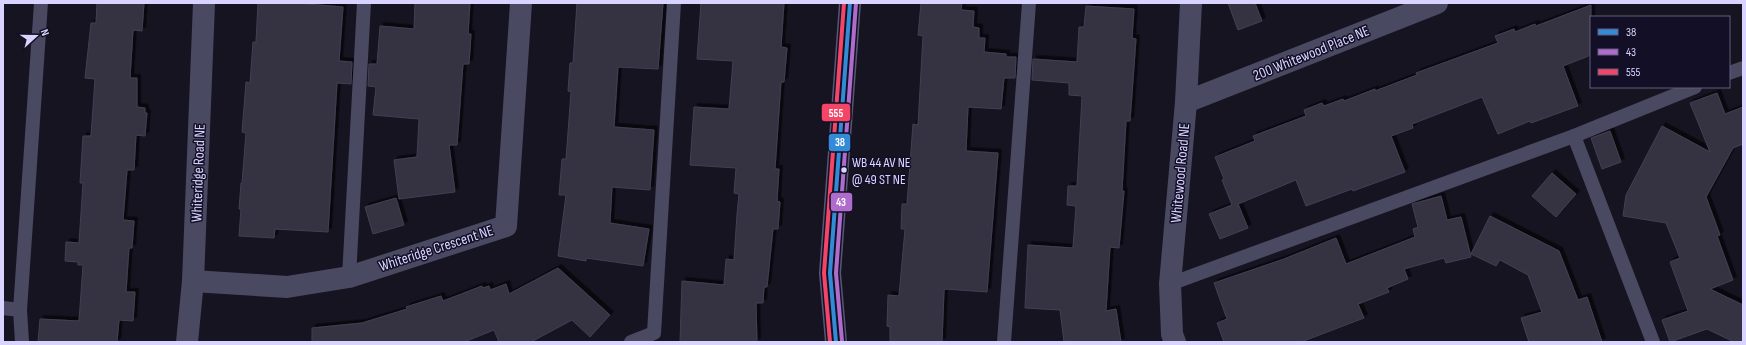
<svg xmlns="http://www.w3.org/2000/svg" width="1746" height="345" viewBox="0 0 1746 345" font-family="'Sofia Sans Condensed',sans-serif">
  <style>
    .building { fill: #343243; stroke: #433f54; filter: url(#shadow) }
    .lines { fill: none; stroke-linecap: round; stroke-linejoin: round }
    .lane { stroke: #4a4962; stroke-width: 14 }
    .street { stroke: #4a4962; stroke-width: 22 }
    .secondary { stroke: #575674; stroke-width: 22 }
    .bus-1-casing { stroke: #130f26; stroke-width: 7 }
    .bus-2-casing { stroke: #130f26; stroke-width: 7 }
    .bus-3-casing { stroke: #130f26; stroke-width: 7 }
    .bus-1 { stroke: #338bd7; stroke-width: 4 }
    .bus-2 { stroke: #b06ccc; stroke-width: 4 }
    .bus-3 { stroke: #f34667; stroke-width: 4 }
    .bus-dot { fill: #d9d4ff; stroke: #130f26; stroke-width: 1.5 }
    .labels { text-anchor: middle; stroke-width: 3; stroke-linejoin: round; paint-order: stroke }
    .bus-label { font-size: 14px; fill: #d9d4ff; stroke: #130f26; text-anchor: start }
    .street-label { font-size: 15px; fill: #d9d4ff; stroke: #130f26 }
    .line-badge { stroke: #130f26; stroke-width: 1.5 }
    .badge-label { font-size: 11px; text-anchor: middle; font-weight: bold; fill: #fff }
  </style>
  <defs>
    <filter id="shadow"><feDropShadow dx="3.5" dy="-3.5" stdDeviation="0" flood-color="#0009"/></filter>
  </defs>
  <rect width="100%" height="100%" fill="#161421"/>
  <g class="building">
    <path d="M 97,3 L 144,3 L 142,31 L 133,30 L 130,78 L 137,78 L 137,107 L 145,108 L 145,113 L 147,113 L 145,136 L 136,135 L 134,170 L 127,170 L 123,220 L 134,221 L 132,248 L 129,248 L 126,292 L 135,292 L 133,321 L 119,320 L 117,342 L 38,342 L 40,319 L 79,321 L 83,265 L 78,265 L 78,262 L 65,261 L 66,242 L 79,243 L 83,183 L 80,183 L 83,136 L 91,136 L 95,79 L 85,78 L 91,23 L 96,23 Z"/>
    <path d="M 258,3 L 295,3 L 343,7 L 339,61 L 352,62 L 351,84 L 337,83 L 328,232 L 275,229 L 274,238 L 239,236 L 241,209 L 239,209 L 241,183 L 242,183 L 246,133 L 242,132 L 246,82 L 250,83 L 253,42 L 256,42 Z"/>
    <path d="M 415,3 L 470,3 L 468,34 L 471,34 L 469,64 L 463,64 L 457,145 L 449,145 L 455,192 L 399,199 L 394,160 L 417,157 L 419,119 L 373,115 L 376,87 L 368,86 L 369,64 L 377,64 L 380,26 L 414,29 Z"/>
    <path d="M 577,3 L 663,3 L 658,69 L 618,67 L 614,127 L 654,130 L 650,190 L 612,187 L 610,223 L 649,229 L 643,266 L 586,258 L 586,261 L 558,256 L 566,195 L 559,195 L 562,159 L 566,159 L 571,92 L 568,91 L 570,63 L 573,63 Z"/>
    <path d="M 701,3 L 784,3 L 781,47 L 787,48 L 784,82 L 781,82 L 775,169 L 779,169 L 777,201 L 780,202 L 778,229 L 773,229 L 767,287 L 764,287 L 763,303 L 756,303 L 757,342 L 680,342 L 682,281 L 724,285 L 726,259 L 734,260 L 737,214 L 739,194 L 734,193 L 736,168 L 690,165 L 694,107 L 729,109 L 733,61 L 697,59 Z"/>
    <path d="M 921,3 L 962,3 L 961,10 L 974,11 L 973,27 L 979,28 L 979,38 L 985,38 L 984,52 L 1006,54 L 1006,57 L 1016,57 L 1015,78 L 1004,78 L 1001,109 L 968,107 L 966,151 L 998,153 L 987,292 L 945,289 L 944,291 L 942,342 L 890,342 L 890,327 L 887,326 L 888,295 L 899,296 L 905,229 L 901,229 L 902,204 L 907,204 L 913,124 L 918,125 L 923,36 L 918,35 Z"/>
    <path d="M 1228,3 L 1255,3 L 1262,21 L 1238,30 Z"/>
    <path d="M 1591,5 L 1591,55 L 1563,66 L 1578,106 L 1531,123 L 1530,121 L 1498,134 L 1482,97 L 1412,124 L 1413,128 L 1391,136 L 1405,172 L 1353,191 L 1352,189 L 1306,206 L 1296,180 L 1238,204 L 1248,228 L 1220,239 L 1209,214 L 1232,205 L 1222,180 L 1224,179 L 1215,157 L 1255,141 L 1253,136 L 1306,116 L 1304,110 L 1322,103 L 1324,106 L 1343,99 L 1344,101 L 1375,89 L 1375,91 L 1417,75 L 1416,73 L 1498,43 L 1495,36 L 1514,29 L 1515,32 L 1535,24 L 1536,26 Z"/>
    <path d="M 1086,6 L 1134,9 L 1132,38 L 1136,39 L 1130,121 L 1126,121 L 1122,191 L 1124,191 L 1119,248 L 1110,247 L 1106,311 L 1116,309 L 1121,342 L 1064,342 L 1060,310 L 1025,308 L 1028,245 L 1073,248 L 1076,206 L 1067,205 L 1068,186 L 1077,186 L 1082,96 L 1069,95 L 1069,83 L 1032,80 L 1033,59 L 1077,62 L 1079,27 L 1084,27 Z"/>
    <path d="M 1717,93 L 1725,114 L 1743,107 L 1743,144 L 1733,148 L 1706,197 L 1720,235 L 1717,236 L 1733,280 L 1710,289 L 1743,305 L 1743,342 L 1734,342 L 1707,329 L 1670,342 L 1662,320 L 1688,311 L 1670,262 L 1680,258 L 1666,223 L 1623,216 L 1626,195 L 1662,126 L 1710,152 L 1690,103 Z"/>
    <path d="M 1610,131 L 1621,162 L 1602,169 L 1591,138 Z"/>
    <path d="M 1552,173 L 1576,194 L 1556,217 L 1532,196 Z"/>
    <path d="M 1441,196 L 1447,220 L 1461,217 L 1471,257 L 1446,263 L 1444,258 L 1404,269 L 1408,279 L 1387,288 L 1389,292 L 1358,304 L 1364,318 L 1301,342 L 1224,342 L 1217,323 L 1227,319 L 1214,283 L 1284,259 L 1336,238 L 1346,264 L 1415,237 L 1413,229 L 1418,227 L 1412,204 Z"/>
    <path d="M 396,198 L 404,225 L 373,234 L 365,207 Z"/>
    <path d="M 1490,216 L 1559,251 L 1578,300 L 1587,297 L 1602,342 L 1529,342 L 1521,318 L 1542,312 L 1528,275 L 1500,260 L 1496,266 L 1471,254 Z"/>
    <path d="M 558,268 L 610,315 L 590,337 L 572,320 L 531,342 L 499,342 L 494,330 L 464,342 L 312,342 L 312,328 L 362,323 L 407,309 L 406,307 L 441,296 L 443,301 L 482,286 L 483,288 L 489,286 L 490,290 L 506,284 L 509,294 Z"/>
  </g>
  <g class="lines">
    <g class="lane">
      <path d="M 1729,73 L 1743,68"/>
      <path d="M 1574,136 L 1653,342"/>
      <path d="M 349,277 L 364,3"/>
      <path d="M 1170,284 L 1574,136 L 1695,87"/>
      <path d="M 3,308 L 20,310"/>
      <path d="M 22,342 L 20,310 L 41,3"/>
      <path d="M 631,342 L 654,333 L 674,3"/>
      <path d="M 1004,342 L 1029,3"/>
    </g>
    <g class="street">
      <path d="M 1186,102 L 1437,3"/>
      <path d="M 193,281 L 287,287 L 349,277 L 506,226 L 521,3"/>
      <path d="M 187,342 L 193,281 L 204,3"/>
      <path d="M 1175,342 L 1172,334 L 1170,284 L 1186,102 L 1191,3"/>
    </g>
    <path class="secondary" d="M 836,342 L 830,273 L 850,3"/>
    <g class="bus-1-casing">
      <path id="bus-1" d="M 836,342 L 830,273 L 850,3"/>
    </g>
    <g class="bus-2-casing">
      <path id="bus-2" d="M 842,341 L 836,273 L 856,3"/>
    </g>
    <g class="bus-3-casing">
      <path id="bus-3" d="M 830,342 L 824,273 L 844,3"/>
    </g>
    <use href="#bus-1" class="bus-1"/>
    <use href="#bus-2" class="bus-2"/>
    <use href="#bus-3" class="bus-3"/>
  </g>
  <circle class="bus-dot" cx="844" cy="170" r="3.5"/>
  <g class="labels">
    <g class="bus-label">
      <text x="852" y="167">WB 44 AV NE<tspan x="852" dy="17">@ 49 ST NE</tspan></text>
    </g>
    <g class="street-label">
      <text transform="translate(1311 53) rotate(-22)" y="5">200 Whitewood Place NE</text>
      <text transform="translate(198 173) rotate(-88)" y="5">Whiteridge Road NE</text>
      <text transform="translate(1180 173) rotate(-85)" y="5">Whitewood Road NE</text>
      <text transform="translate(436 248) rotate(-18)" y="5">Whiteridge Crescent NE</text>
    </g>
  </g>
  <g class="line-badge">
    <rect x="821" y="103" width="30" height="19" rx="4" fill="#f34667"/>
    <rect x="828" y="133" width="23" height="19" rx="4" fill="#338bd7"/>
    <rect x="830" y="192" width="23" height="20" rx="4" fill="#b06ccc"/>
  </g>
  <g class="badge-label">
    <text x="836" y="117">555</text>
    <text x="840" y="146">38</text>
    <text x="841" y="206">43</text>
  </g>
  <rect width="1746" height="345" fill="none" stroke="#d9d4ff" stroke-width="8"/>
  <rect x="1590" y="16" width="140" height="72" fill="#130f26" stroke="#625e7d"/>
  <rect x="1598" y="29" width="20" height="6" fill="#338bd7" stroke="#625e7d"/>
  <text x="1626" y="36" font-size="12" fill="#d9d4ff">38</text>
  <rect x="1598" y="49" width="20" height="6" fill="#b06ccc" stroke="#625e7d"/>
  <text x="1626" y="56" font-size="12" fill="#d9d4ff">43</text>
  <rect x="1598" y="69" width="20" height="6" fill="#f34667" stroke="#625e7d"/>
  <text x="1626" y="76" font-size="12" fill="#d9d4ff">555</text>
  <g transform="translate(36 36) rotate(69)" stroke="#130f26" stroke-width="3" paint-order="stroke">
  <path d="M0-3L7 15L0 10L-7 15Z" fill="#d9d4ff"/>
  <text y="-6" font-size="11" font-weight="bold" text-anchor="middle" fill="#d9d4ff">N</text>
  </g>
</svg>
